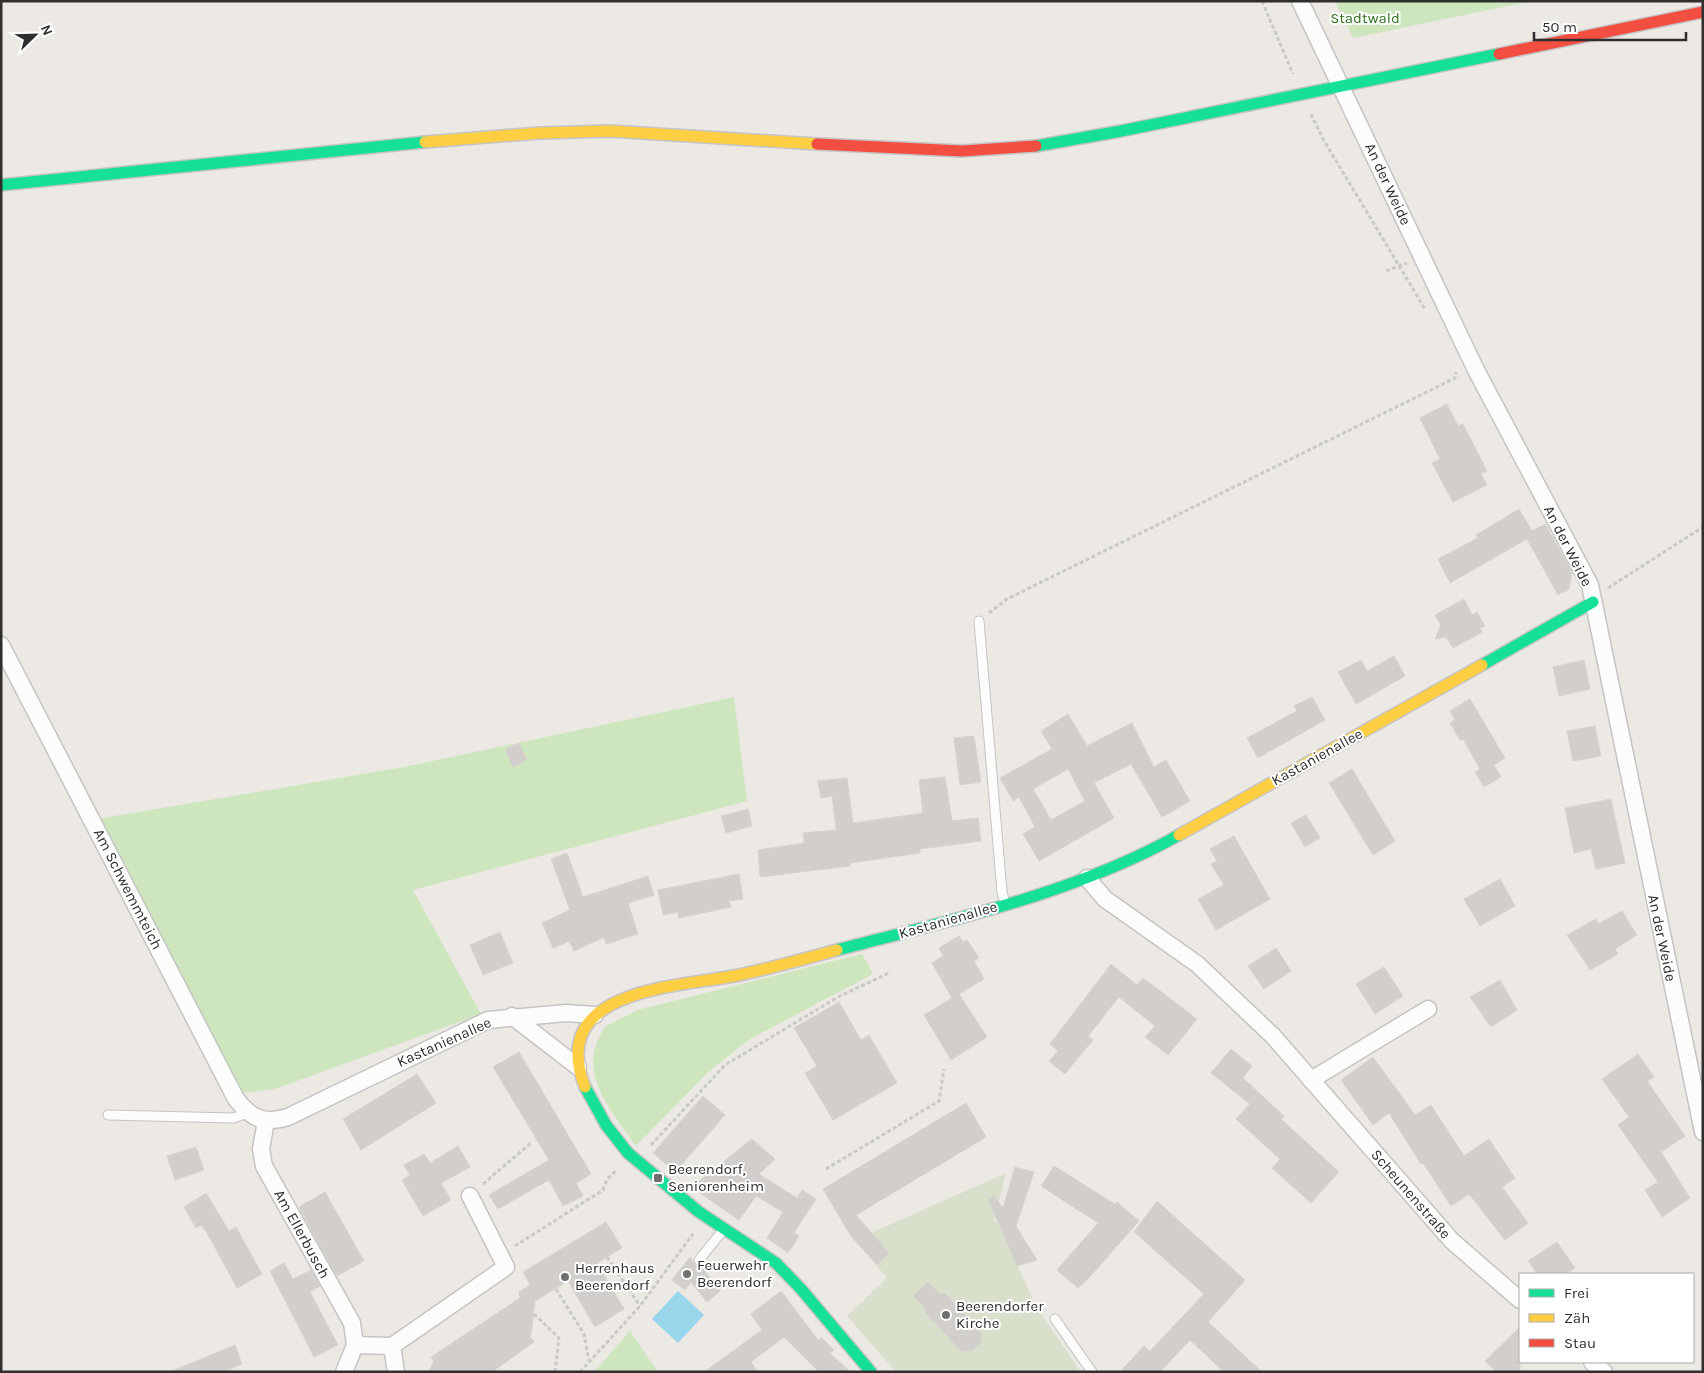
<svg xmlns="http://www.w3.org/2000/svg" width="1704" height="1373" viewBox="0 0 1704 1373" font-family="Karla,sans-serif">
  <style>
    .green { fill: #cee6be }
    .cemetery { fill: #d8e0cc }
    .water { fill: #99d6ec }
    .building { fill: #d1cecb; stroke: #d7d4d0; fill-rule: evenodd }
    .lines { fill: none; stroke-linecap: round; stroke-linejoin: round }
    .lane-casing { stroke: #c5c4c5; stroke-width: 11 }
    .street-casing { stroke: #c5c4c5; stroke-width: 19 }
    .fast-casing { stroke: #c5c4c5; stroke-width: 14 }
    .slow-casing { stroke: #c5c4c5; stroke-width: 14 }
    .jam-casing { stroke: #c5c4c5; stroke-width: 14 }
    .path { stroke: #c9c9c8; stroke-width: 3; stroke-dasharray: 4 2.5; stroke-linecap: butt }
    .lane { stroke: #fcfcfb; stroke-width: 9 }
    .street { stroke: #fcfcfb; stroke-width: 16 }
    .fast { stroke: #16e098; stroke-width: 11 }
    .slow { stroke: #ffcf43; stroke-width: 11 }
    .jam { stroke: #f24e42; stroke-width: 11 }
    .poi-dot { fill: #706f6e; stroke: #fff; stroke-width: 2 }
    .labels { text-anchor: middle; stroke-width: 4; stroke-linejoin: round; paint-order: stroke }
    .park-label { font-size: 15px; fill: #2c6e1b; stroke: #fff }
    .street-label { font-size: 15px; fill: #2e2e2e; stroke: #fff }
    .poi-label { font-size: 15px; fill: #2e2e2e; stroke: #fff; text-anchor: start }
  </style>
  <rect width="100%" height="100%" fill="#ece8e4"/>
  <g class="green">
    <path d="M 1335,1 L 1532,1 L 1353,38 Z"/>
    <path d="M 734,697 L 747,801 L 413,890 L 481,1014 L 275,1089 L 242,1093 L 97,819 L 404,767 Z"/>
    <path d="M 862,954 L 873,974 L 750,1039 L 707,1073 L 636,1146 C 618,1120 588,1087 594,1053 C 595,1044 601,1035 604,1027 L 638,1010 Z"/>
    <path d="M 630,1331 L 658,1372 L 594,1372 Z"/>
  </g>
  <path class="cemetery" d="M 1006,1173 L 994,1221 L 998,1223 L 1037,1308 L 1081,1372 L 896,1372 L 847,1316 L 887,1278 L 859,1245 L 871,1233 Z"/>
  <path class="water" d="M 678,1291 L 704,1315 L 678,1343 L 652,1319 Z"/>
  <g class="building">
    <path d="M 1447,404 L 1458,426 L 1463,424 L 1487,471 L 1481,474 L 1487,485 L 1453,502 L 1432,463 L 1440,459 L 1420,418 Z"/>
    <path d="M 1519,509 L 1532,531 L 1545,524 L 1572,572 L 1569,589 L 1558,595 L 1527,539 L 1450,583 L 1438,559 L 1478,538 L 1476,535 Z"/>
    <path d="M 1464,599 L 1472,615 L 1477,612 L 1485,626 L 1480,628 L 1482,632 L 1453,648 L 1446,637 L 1435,639 L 1441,625 L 1435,615 Z"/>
    <path d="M 1394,656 L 1405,676 L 1356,704 L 1338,672 L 1361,660 L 1367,671 Z"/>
    <path d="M 1584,660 L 1590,689 L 1559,696 L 1553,667 Z"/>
    <path d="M 1312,697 L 1325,720 L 1258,758 L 1247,738 L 1297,711 L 1294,706 Z"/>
    <path d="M 1470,699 L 1505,758 L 1494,765 L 1501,777 L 1484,787 L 1475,772 L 1480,769 L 1463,739 L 1460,740 L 1450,723 L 1455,720 L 1450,711 Z"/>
    <path d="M 1068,714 L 1087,746 L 1132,723 L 1154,767 L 1166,760 L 1190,801 L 1162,817 L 1131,764 L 1094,783 L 1114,818 L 1039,861 L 1023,834 L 1035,827 L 1019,797 L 1013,801 L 1000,778 L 1052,749 L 1041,731 ZM 1068,769 L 1085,801 L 1051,820 L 1033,789 Z"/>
    <path d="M 1595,726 L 1601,756 L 1573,761 L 1567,731 Z"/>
    <path d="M 974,736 L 981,782 L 960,785 L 954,738 Z"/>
    <path d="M 519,743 L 527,760 L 513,767 L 505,749 Z"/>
    <path d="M 1352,769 L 1395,841 L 1373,855 L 1329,783 Z"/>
    <path d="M 945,777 L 952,821 L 978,818 L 981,841 L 920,849 L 920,853 L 850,863 L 850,866 L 760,877 L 758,850 L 804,843 L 803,833 L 836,830 L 832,796 L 821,798 L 818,781 L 847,778 L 853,823 L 923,813 L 919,780 Z"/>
    <path d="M 1611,799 L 1625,863 L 1596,869 L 1591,849 L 1574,853 L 1565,808 Z"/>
    <path d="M 748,809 L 752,826 L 726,833 L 721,816 Z"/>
    <path d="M 1306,815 L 1320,838 L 1305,847 L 1291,823 Z"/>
    <path d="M 1234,836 L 1270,899 L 1216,930 L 1198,899 L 1224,885 L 1211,864 L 1217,861 L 1210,849 Z"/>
    <path d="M 567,853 L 583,897 L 648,876 L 654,895 L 628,903 L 638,934 L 606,944 L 604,937 L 574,951 L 569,941 L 553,948 L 542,923 L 570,910 L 551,859 Z"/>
    <path d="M 739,874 L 743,899 L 729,901 L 731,907 L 679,918 L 678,912 L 663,915 L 658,890 Z"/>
    <path d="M 1500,879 L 1515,906 L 1480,926 L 1464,899 Z"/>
    <path d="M 1622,911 L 1637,935 L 1615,949 L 1618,954 L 1590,970 L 1567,935 L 1596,919 L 1598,924 Z"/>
    <path d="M 500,932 L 513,963 L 483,975 L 470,945 Z"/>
    <path d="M 959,936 L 963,942 L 967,940 L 979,958 L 974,961 L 984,979 L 959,994 L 987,1037 L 951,1060 L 924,1015 L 952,998 L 932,963 L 943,956 L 939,948 Z"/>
    <path d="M 1276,948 L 1291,971 L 1264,989 L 1248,966 Z"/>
    <path d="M 1111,964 L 1137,985 L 1143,978 L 1197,1019 L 1168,1055 L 1145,1037 L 1155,1026 L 1119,997 L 1088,1036 L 1093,1040 L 1065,1074 L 1049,1061 L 1058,1051 L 1050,1044 Z"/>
    <path d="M 1384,967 L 1403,996 L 1375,1014 L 1356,984 Z"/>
    <path d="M 1500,980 L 1517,1010 L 1491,1027 L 1470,997 Z"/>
    <path d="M 839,1002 L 861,1040 L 869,1035 L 897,1083 L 833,1120 L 805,1073 L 817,1066 L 794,1028 Z"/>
    <path d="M 1231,1049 L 1252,1066 L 1243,1078 L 1284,1116 L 1281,1119 L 1339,1172 L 1311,1203 L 1272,1168 L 1280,1159 L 1236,1119 L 1250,1104 L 1211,1073 Z"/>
    <path d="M 519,1052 L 591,1174 L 576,1183 L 583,1196 L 563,1206 L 549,1180 L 498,1209 L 489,1195 L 549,1160 L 493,1067 Z"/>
    <path d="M 1638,1054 L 1654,1077 L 1647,1081 L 1685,1136 L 1661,1152 L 1690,1198 L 1662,1217 L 1645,1190 L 1658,1182 L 1618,1125 L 1629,1117 L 1602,1079 Z"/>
    <path d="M 1373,1057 L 1415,1115 L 1431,1105 L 1464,1156 L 1489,1139 L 1515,1178 L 1502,1187 L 1528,1223 L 1505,1240 L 1469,1194 L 1451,1206 L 1423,1163 L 1421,1164 L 1389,1113 L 1373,1125 L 1341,1080 Z"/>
    <path d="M 417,1074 L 436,1103 L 361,1150 L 343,1119 Z"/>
    <path d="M 703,1096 L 725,1115 L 675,1172 L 653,1153 Z"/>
    <path d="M 966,1103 L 986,1137 L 856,1215 L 889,1253 L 877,1265 L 851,1236 L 823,1189 Z"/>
    <path d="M 752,1139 L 775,1159 L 759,1174 L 797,1198 L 802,1190 L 816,1199 L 794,1233 L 799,1236 L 788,1253 L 767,1238 L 783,1212 L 756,1196 L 739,1220 L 697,1191 L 697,1183 Z"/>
    <path d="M 458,1146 L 470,1167 L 441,1183 L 451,1200 L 423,1216 L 402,1180 L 410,1175 L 404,1165 L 424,1154 L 430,1163 Z"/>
    <path d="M 196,1147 L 204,1170 L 175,1180 L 167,1156 Z"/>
    <path d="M 1054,1166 L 1115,1204 L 1117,1202 L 1139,1221 L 1088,1279 L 1078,1288 L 1057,1270 L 1098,1223 L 1041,1186 Z"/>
    <path d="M 1015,1167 L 1034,1172 L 1016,1226 L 1037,1260 L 1017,1266 L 988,1199 L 994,1196 L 1003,1208 Z"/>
    <path d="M 325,1192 L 364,1261 L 337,1276 L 299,1207 Z"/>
    <path d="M 206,1193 L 229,1231 L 236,1227 L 262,1274 L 237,1288 L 206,1231 L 201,1225 L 196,1228 L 184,1207 Z"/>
    <path d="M 1157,1201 L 1245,1280 L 1208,1322 L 1262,1372 L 1224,1372 L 1190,1340 L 1160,1372 L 1120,1372 L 1144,1346 L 1150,1351 L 1204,1294 L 1134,1232 Z"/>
    <path d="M 606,1222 L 622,1248 L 597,1263 L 624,1309 L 595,1327 L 568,1281 L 535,1301 L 531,1335 L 529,1335 L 534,1342 L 492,1372 L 429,1372 L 434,1361 L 431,1357 L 520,1298 L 519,1292 L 530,1285 L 523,1272 Z"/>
    <path d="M 1557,1242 L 1575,1268 L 1566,1274 L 1537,1274 L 1528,1261 Z"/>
    <path d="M 690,1257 L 695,1265 L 701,1266 L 720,1291 L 707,1302 L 691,1282 L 685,1290 L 672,1280 Z"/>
    <path d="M 284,1263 L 293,1279 L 311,1270 L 320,1286 L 310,1292 L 338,1345 L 314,1357 L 270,1271 Z"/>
    <path d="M 928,1282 L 940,1294 L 945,1294 L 981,1331 L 981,1342 L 972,1351 L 961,1351 L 925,1312 L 926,1309 L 913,1296 Z"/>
    <path d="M 781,1291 L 818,1340 L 822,1338 L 834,1350 L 830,1353 L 850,1372 L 819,1372 L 784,1337 L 751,1362 L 758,1372 L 704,1372 L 762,1330 L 751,1314 Z"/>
    <path d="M 1520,1327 L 1520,1372 L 1496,1372 L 1485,1361 Z"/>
    <path d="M 235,1345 L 242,1364 L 224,1372 L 170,1372 Z"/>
  </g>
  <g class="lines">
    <g class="lane-casing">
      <g id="lane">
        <path d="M 979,621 L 1002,892 L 1005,903"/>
        <path d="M 108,1115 L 233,1118 L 248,1113"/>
        <path d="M 699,1260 L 724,1229"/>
        <path d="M 1055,1319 L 1092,1372"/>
      </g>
    </g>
    <g class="street-casing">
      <g id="street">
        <path d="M 1300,1 L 1476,370 L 1590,585 L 1703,1132"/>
        <path d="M 1,645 L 236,1099 C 252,1119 263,1124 288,1117 L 488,1020 L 566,1013 L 595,1015"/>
        <path d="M 1087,878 L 1105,899 L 1197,964 L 1273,1036 L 1452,1241 L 1520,1300"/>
        <path d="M 512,1016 L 578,1067"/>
        <path d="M 1311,1080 L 1428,1009"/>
        <path d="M 266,1121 L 261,1149 L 264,1166 L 352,1323 L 355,1345 L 344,1372"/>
        <path d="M 355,1345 L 392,1346 L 506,1267 L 470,1196"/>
        <path d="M 392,1346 L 396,1372"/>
        <path d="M 1592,1362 L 1604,1372"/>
      </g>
    </g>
    <g class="fast-casing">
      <g id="fast">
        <path d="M 1036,146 L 1121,131 L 1499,54"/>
        <path d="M 1,185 L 425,142"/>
        <path d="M 1482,665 L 1593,602"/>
        <path d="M 837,950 C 952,920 1076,893 1179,835"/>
        <path d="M 585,1087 L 606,1125 L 628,1153 L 699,1212 L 776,1263 L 801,1289 L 871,1372"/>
      </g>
    </g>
    <g class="slow-casing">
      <g id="slow">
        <path d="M 425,142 L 540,133 L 610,131 L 817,144"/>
        <path d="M 1179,835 L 1482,665"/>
        <path d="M 585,1087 C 547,990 674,987 734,976 C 769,969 803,959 837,950"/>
      </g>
    </g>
    <g class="jam-casing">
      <g id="jam">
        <path d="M 1499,54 L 1703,12"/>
        <path d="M 817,144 L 962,151 L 1036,146"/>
      </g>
    </g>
    <g class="path">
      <path d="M 1262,1 L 1293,74"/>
      <path d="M 1311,114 L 1323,139 L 1425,309"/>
      <path d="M 1386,271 L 1407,263"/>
      <path d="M 1608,588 L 1703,527"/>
      <path d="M 989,613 L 1007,599 L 1455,378 L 1456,372"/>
      <path d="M 651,1145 L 725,1065 L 838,997 L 891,972"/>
      <path d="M 826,1169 L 939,1101 L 944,1069"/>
      <path d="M 483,1184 L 532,1142"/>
      <path d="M 515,1246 L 603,1190 L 607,1179 L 617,1170"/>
      <path d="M 607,1257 L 640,1306"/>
      <path d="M 556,1289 L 584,1334 L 589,1361"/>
      <path d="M 534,1314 L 559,1338 L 555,1372"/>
      <path d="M 580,1372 L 640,1306 L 693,1234"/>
    </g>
    <use href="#lane" class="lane"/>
    <use href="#street" class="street"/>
    <use href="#fast" class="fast"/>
    <use href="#slow" class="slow"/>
    <use href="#jam" class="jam"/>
  </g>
  <g class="poi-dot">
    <rect x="653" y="1173" width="10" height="10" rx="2.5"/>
    <circle cx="687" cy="1274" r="5"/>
    <circle cx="565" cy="1277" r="5"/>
    <circle cx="946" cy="1315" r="5"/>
  </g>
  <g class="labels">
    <g class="park-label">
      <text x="1365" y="23">Stadtwald</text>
    </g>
    <g class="street-label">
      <text transform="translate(1388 184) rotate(65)" y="5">An der Weide</text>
      <text transform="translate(1568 546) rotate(63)" y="5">An der Weide</text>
      <text transform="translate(1317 757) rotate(-29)" y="5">Kastanienallee</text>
      <text transform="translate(128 889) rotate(63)" y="5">Am Schwemmteich</text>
      <text transform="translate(948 920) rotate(-16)" y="5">Kastanienallee</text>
      <text transform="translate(1662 938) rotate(78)" y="5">An der Weide</text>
      <text transform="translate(444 1042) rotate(-24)" y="5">Kastanienallee</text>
      <text transform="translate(1411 1194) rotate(49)" y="5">Scheunenstraße</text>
      <text transform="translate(302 1234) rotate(61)" y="5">Am Ellerbusch</text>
    </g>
    <g class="poi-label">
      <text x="668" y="1174">Beerendorf,<tspan x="668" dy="17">Seniorenheim</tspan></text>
      <text x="697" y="1270">Feuerwehr<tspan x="697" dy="17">Beerendorf</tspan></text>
      <text x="575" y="1273">Herrenhaus<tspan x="575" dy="17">Beerendorf</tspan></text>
      <text x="956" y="1311">Beerendorfer<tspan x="956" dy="17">Kirche</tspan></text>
    </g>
  </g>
  <rect width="1704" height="1373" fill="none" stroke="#2e2e2e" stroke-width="5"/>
  <rect x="1519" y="1273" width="175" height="90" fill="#ffffff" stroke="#ababab"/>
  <rect x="1529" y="1289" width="25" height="8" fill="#16e098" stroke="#ababab"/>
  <text x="1564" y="1298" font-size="15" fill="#2e2e2e">Frei</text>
  <rect x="1529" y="1314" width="25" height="8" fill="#ffcf43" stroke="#ababab"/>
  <text x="1564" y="1323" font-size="15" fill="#2e2e2e">Zäh</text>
  <rect x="1529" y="1339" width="25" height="8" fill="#f24e42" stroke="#ababab"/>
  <text x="1564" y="1348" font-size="15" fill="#2e2e2e">Stau</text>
  <g transform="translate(35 35) rotate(67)" stroke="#ffffff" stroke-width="4" paint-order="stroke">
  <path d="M0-4L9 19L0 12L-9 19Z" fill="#2e2e2e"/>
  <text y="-8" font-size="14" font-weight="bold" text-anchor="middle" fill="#2e2e2e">N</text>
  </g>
  <path d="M1534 32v8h152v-8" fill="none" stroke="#2e2e2e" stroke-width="2.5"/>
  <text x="1542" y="32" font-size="15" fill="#2e2e2e" stroke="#ffffff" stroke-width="4" paint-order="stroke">50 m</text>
</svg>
